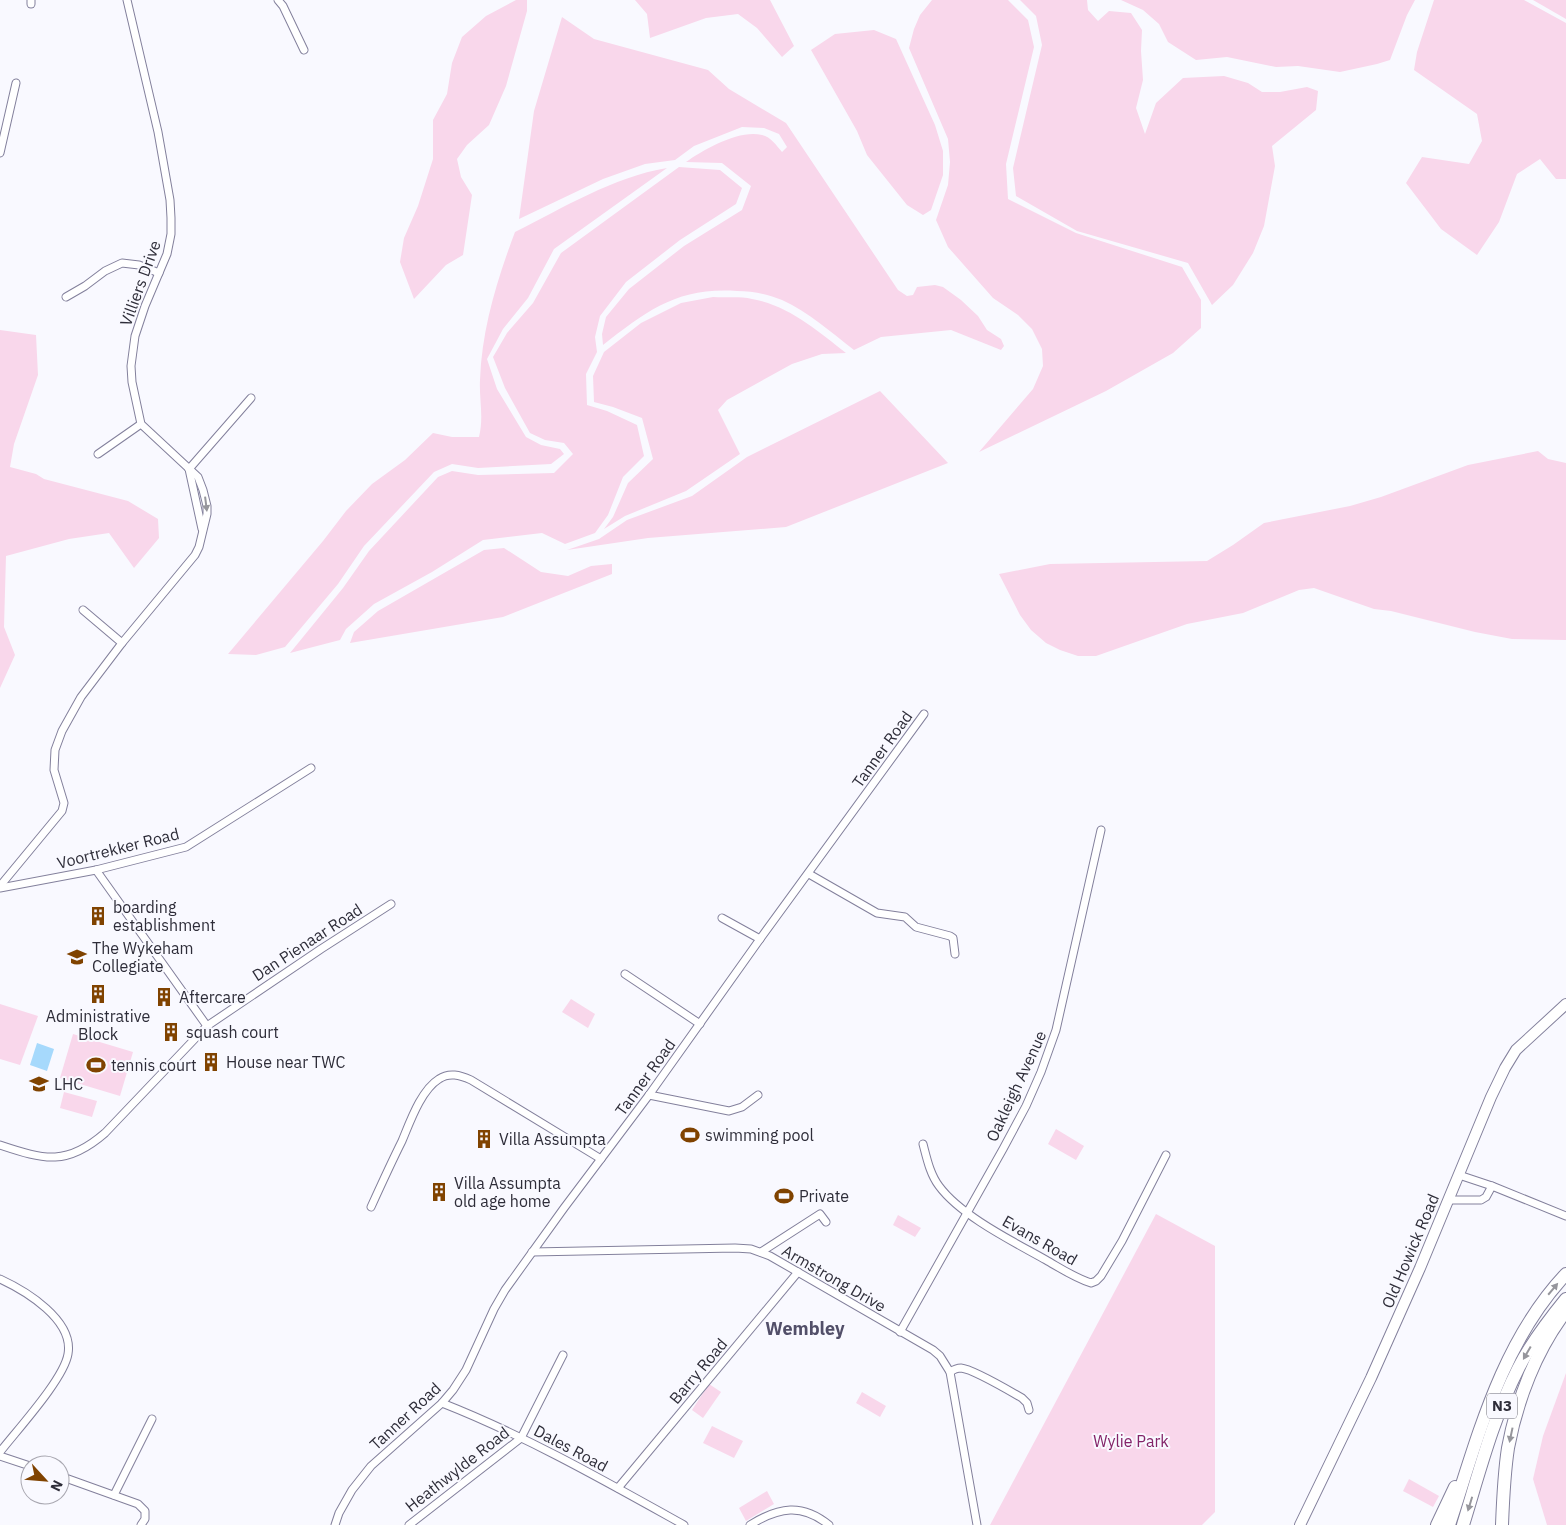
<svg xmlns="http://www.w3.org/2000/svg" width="1566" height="1525" viewBox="0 0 1566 1525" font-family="'IBM Plex Sans',sans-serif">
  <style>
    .green { fill: #f9d7eb }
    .water { fill: #a6d9fc }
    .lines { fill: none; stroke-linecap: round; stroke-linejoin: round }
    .minor-casing { stroke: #83809c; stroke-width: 9 }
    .secondary-casing { stroke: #83809c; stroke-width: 12 }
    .motorway-casing { stroke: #83809c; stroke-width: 14 }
    .minor { stroke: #fff; stroke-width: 7 }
    .secondary { stroke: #fff; stroke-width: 10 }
    .motorway { stroke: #fff; stroke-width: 12 }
    .oneway { fill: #96969c }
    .labels { text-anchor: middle; stroke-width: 4; stroke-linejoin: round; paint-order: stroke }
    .shield { fill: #f9f9ff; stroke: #6b6a74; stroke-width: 1 }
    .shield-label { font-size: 15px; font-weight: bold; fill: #2e2d39 }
    .street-label { font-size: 16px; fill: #2e2d39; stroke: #f9f9ff }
    .poi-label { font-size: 16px; fill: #2e2d39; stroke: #f9f9ff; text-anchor: start }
    .park-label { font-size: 16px; fill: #842469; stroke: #f9f9ff }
    .neighbourhood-label { font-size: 18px; font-weight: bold; fill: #524f69; stroke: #f9f9ff }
  </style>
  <rect width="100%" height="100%" fill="#f9f9ff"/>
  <g class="green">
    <path d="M 516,0 L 527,0 L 527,11 L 506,86 L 489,125 L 467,145 L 457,159 L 461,177 L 472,195 L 463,255 L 446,265 L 414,299 L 400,262 L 404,238 L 418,206 L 433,159 L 433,120 L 447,94 L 452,63 L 462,37 L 486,16 Z"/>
    <path d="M 635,0 L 770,0 L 794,46 L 782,57 L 757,28 L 738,14 L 706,18 L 650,38 L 647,14 Z"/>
    <path d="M 932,0 L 1008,0 L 1028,20 L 1034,47 L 1006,164 L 1008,199 L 1076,233 L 1182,267 L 1201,300 L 1201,328 L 1173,353 L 1106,391 L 979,452 L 1033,389 L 1043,366 L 1042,349 L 1032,329 L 1018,315 L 993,298 L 948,247 L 936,220 L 948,185 L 950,162 L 948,139 L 909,48 L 914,29 L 920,15 Z"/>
    <path d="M 1020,0 L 1087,0 L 1088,10 L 1098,21 L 1109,11 L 1131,13 L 1142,30 L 1141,51 L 1143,80 L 1136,108 L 1145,134 L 1156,103 L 1183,78 L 1224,76 L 1248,83 L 1262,92 L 1280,92 L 1307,87 L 1318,91 L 1316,110 L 1272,146 L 1275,166 L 1264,226 L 1253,253 L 1233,285 L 1212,305 L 1188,263 L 1077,231 L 1016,196 L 1013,168 L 1042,45 L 1036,16 Z"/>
    <path d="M 1121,0 L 1415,0 L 1407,15 L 1390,60 L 1377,64 L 1340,72 L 1298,66 L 1276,67 L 1227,57 L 1196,60 L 1168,42 L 1159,24 L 1143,10 Z"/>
    <path d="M 1434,0 L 1524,0 L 1566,23 L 1566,179 L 1556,179 L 1540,159 L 1517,174 L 1499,222 L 1477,255 L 1441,229 L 1406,183 L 1422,157 L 1469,164 L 1482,141 L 1477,114 L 1414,70 L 1417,52 Z"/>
    <path d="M 1533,0 L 1566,0 L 1566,19 Z"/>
    <path d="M 562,17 L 594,39 L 708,70 L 729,89 L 786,123 L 898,290 L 907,296 L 913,295 L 917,287 L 935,285 L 943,287 L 961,300 L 978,316 L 987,330 L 1001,339 L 1004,346 L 1001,350 L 951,330 L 881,337 L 854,350 C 831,332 808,312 782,300 C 768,294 752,291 737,291 C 678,287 648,310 603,345 L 602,334 L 606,317 L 629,289 L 684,246 L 742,210 L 751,186 L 722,163 L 686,162 C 704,149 740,129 762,135 C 771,137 776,145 782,152 L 787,147 L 779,134 L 764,128 L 742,127 L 694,146 L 675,160 L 645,164 L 603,179 L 519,219 L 534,111 Z"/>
    <path d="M 874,30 L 896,39 L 935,125 L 943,151 L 943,175 L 931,210 L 923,215 L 907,205 L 867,155 L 857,131 L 811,50 L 835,34 Z"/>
    <path d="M 679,167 L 720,170 L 742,188 L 736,204 L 680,240 L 626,282 L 600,316 L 595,337 L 597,352 L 586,374 L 587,405 L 607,411 L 637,425 L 644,456 L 623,477 L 608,515 L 595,533 L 565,544 L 542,533 L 483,540 L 432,572 L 374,604 L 346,629 L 340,640 L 290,653 L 343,588 L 369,551 L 438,477 L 452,471 L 478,475 L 554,473 L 573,454 L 564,443 L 545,440 L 530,433 L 505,388 L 493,357 L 507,333 L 533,303 L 561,253 Z"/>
    <path d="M 667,168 L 554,249 L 528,298 L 503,329 L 487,359 L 497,389 L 526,437 L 541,445 L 560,449 L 564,454 L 551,464 L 478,468 L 452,464 L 434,472 L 364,546 L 338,584 L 285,647 L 256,655 L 228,654 L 323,541 L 346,511 L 372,484 L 405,460 L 433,433 L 452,437 L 479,437 C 484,417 479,399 480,380 C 482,328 497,280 515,232 C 563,208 613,177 667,168 Z"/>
    <path d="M 713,297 C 726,298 740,296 752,299 C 788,305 818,331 846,353 L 822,354 L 792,364 L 727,400 L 718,410 L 740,454 L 686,491 L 625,516 L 604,529 L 613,517 L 628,483 L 653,459 L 642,418 L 613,407 L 594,402 L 593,376 L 604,352 L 641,323 L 681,303 Z"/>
    <path d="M 0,330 L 36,335 L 38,375 L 14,444 L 10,467 L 36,474 L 44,479 L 128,501 L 158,519 L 159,538 L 134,568 L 109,533 L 69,539 L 6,556 L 4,627 L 15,655 L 0,688 Z"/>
    <path d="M 880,391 L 948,463 L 786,527 L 648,538 L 567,550 L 599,539 L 627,520 L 692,496 L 747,457 Z"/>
    <path d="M 1538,451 L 1548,459 L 1566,463 L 1566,640 L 1512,639 L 1475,632 L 1391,611 L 1374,609 L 1314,588 L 1299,590 L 1243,613 L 1187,624 L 1096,656 L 1078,656 L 1060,650 L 1046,643 L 1031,630 L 1020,615 L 999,574 L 1050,564 L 1207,561 L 1233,545 L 1264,523 L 1350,506 L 1381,497 L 1468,465 Z"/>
    <path d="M 504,548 L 541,572 L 568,576 L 591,566 L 612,564 L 612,574 L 503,617 L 350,643 L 354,632 L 378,611 L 484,550 Z"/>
    <path d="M 571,999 L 595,1014 L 588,1028 L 562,1012 Z"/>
    <path d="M 0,1004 L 38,1016 L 20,1065 L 0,1059 Z"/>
    <path d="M 73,1034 L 133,1052 L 120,1096 L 60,1078 Z"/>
    <path d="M 64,1092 L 97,1101 L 92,1117 L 60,1108 Z"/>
    <path d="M 1056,1129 L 1084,1146 L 1076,1160 L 1048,1144 Z"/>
    <path d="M 1156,1214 L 1215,1246 L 1215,1512 L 1202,1525 L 990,1525 Z"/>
    <path d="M 898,1215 L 921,1228 L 915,1237 L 893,1225 Z"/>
    <path d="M 1566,1373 L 1566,1525 L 1547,1525 L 1533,1479 L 1543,1436 Z"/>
    <path d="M 709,1384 L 721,1392 L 703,1418 L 692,1410 Z"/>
    <path d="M 862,1392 L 886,1406 L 880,1417 L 856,1403 Z"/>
    <path d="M 712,1426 L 743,1441 L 734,1458 L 703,1443 Z"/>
    <path d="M 1409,1479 L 1439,1496 L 1433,1507 L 1403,1491 Z"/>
    <path d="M 767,1491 L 774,1504 L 746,1521 L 739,1508 Z"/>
  </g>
  <path class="water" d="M 37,1043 L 54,1049 L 47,1071 L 30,1065 Z"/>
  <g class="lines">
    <g class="minor-casing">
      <g id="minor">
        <path d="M 278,0 L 283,6 L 304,50"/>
        <path d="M 31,4 L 31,0"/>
        <path d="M 0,153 L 16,83"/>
        <path d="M 66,297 L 85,286 L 105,271 L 122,263 L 139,265 L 159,273"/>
        <path d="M 98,454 L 141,424"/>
        <path d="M 189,469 L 251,398"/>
        <path d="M 189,469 L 202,529"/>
        <path d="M 83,610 L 122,643"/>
        <path d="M 96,870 L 207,1026"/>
        <path d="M 809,874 L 877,913 L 905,917 L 916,927 L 950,936 L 953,938 L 955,954"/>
        <path d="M 0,886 L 62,811 L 64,803 L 54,770 L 55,750 L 62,731 L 81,697 L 122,643 L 195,555 L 199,547 L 207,514 L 207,506 L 203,490 L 198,477 L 141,424 L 132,382 L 131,366 L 135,336 L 145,306 L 167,254 L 171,234 L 171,218 L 170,200 L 158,132 L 127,0"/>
        <path d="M 0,888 L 96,870 L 186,847 L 311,768"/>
        <path d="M 722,918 L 760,939"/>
        <path d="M 625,974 L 700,1024"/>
        <path d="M 649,1095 L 729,1111 L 742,1107 L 758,1095"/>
        <path d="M 923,1144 C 927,1159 930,1174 939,1186 C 961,1216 1014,1242 1046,1260 C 1060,1268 1075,1278 1091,1283 L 1096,1281 L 1101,1276 L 1122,1241 L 1166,1155"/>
        <path d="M 0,1145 C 45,1160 67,1166 105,1133 L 207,1026 L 321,949 L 391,904"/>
        <path d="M 1459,1175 L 1492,1186 L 1566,1216"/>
        <path d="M 1448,1200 L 1481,1200 L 1486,1197 L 1492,1186"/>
        <path d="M 371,1207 C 381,1185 391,1163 402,1141 C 410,1122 421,1090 439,1079 C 449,1072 460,1075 471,1080 L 601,1159"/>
        <path d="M 532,1252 L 735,1248 L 751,1249 L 770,1256 L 933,1350 L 940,1356 L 950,1372 L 977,1525"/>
        <path d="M 761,1252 L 820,1214 L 826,1222"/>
        <path d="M 0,1279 C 26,1291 74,1320 68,1354 C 64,1379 17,1430 0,1452"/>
        <path d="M 900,1332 L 1003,1149 L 1026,1106 L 1041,1072 L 1056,1030 L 1101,830"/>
        <path d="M 950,1372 C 953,1370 956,1368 961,1368 C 972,1369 1010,1391 1022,1398 L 1027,1403 L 1029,1410"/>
        <path d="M 442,1403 C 526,1436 605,1481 684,1525"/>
        <path d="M 0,1456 L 30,1466"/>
        <path d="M 60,1476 L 138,1504 L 145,1511 L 145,1519 L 141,1525"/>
        <path d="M 618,1488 L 798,1272"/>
        <path d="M 114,1495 L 152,1419"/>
        <path d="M 335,1525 L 339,1513 L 352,1490 L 371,1466 L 442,1403 L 453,1390 L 466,1370 L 494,1309 L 505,1290 L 564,1208 L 649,1095 L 760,939 L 924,714"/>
        <path d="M 409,1525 L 521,1438 L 563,1355"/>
        <path d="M 750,1525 C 779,1507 802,1503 829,1525"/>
      </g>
    </g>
    <g class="secondary-casing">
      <path id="secondary" d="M 1300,1525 L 1371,1378 L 1420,1268 L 1491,1097 L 1505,1068 L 1516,1050 L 1566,1004"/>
    </g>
    <g class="motorway-casing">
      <g id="motorway">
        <path d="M 1437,1525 L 1455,1487"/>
        <path d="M 1449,1525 C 1478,1437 1501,1343 1566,1274"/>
        <path d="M 1463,1525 C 1479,1473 1493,1418 1518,1369 C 1531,1343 1548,1321 1566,1299"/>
        <path d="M 1502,1525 C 1503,1499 1504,1474 1508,1448 C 1517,1400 1536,1350 1566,1311"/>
      </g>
    </g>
    <use href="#minor" class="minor"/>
    <use href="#secondary" class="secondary"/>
    <use href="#motorway" class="motorway"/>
  </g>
  <defs><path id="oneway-solid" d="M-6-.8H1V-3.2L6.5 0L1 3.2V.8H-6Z" transform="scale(1.25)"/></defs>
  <g class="oneway">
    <use href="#oneway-solid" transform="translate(206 504) rotate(83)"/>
    <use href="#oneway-solid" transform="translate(1553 1289) rotate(-50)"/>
    <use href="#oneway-solid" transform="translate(1527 1353) rotate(120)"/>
    <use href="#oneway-solid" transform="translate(1511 1435) rotate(102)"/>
    <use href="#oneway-solid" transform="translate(1470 1504) rotate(107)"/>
  </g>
  <defs>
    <g id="building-bare" transform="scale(1.5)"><path d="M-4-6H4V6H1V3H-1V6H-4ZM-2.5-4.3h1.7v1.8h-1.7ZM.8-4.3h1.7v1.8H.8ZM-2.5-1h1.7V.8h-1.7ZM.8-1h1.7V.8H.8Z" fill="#804300" stroke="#f9f9ff" stroke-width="2.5" paint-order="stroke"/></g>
    <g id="school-bare" transform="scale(1.5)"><path d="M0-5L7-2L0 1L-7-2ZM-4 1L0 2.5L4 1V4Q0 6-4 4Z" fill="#804300" stroke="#f9f9ff" stroke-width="2.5" paint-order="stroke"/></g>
    <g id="stadium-bare" transform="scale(1.5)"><path d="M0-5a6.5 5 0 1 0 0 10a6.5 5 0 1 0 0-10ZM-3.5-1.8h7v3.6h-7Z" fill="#804300" stroke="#f9f9ff" stroke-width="2.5" paint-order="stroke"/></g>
  </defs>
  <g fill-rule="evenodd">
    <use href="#building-bare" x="98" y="916"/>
    <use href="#school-bare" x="77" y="957"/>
    <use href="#building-bare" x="98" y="994"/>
    <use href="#building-bare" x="164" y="997"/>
    <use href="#building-bare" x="171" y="1032"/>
    <use href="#building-bare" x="211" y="1062"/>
    <use href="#stadium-bare" x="96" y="1065"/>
    <use href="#school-bare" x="39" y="1084"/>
    <use href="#stadium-bare" x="690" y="1135"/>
    <use href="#building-bare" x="484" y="1139"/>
    <use href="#building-bare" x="439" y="1192"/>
    <use href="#stadium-bare" x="784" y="1196"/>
  </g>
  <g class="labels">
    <rect class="shield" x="1487" y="1393.5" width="30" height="25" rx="4"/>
    <g class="shield-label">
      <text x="1502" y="1411">N3</text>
    </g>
    <g class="street-label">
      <text transform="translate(140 283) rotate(-70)" y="6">Villiers Drive</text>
      <text transform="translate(882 749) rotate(-54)" y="6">Tanner Road</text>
      <text transform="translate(118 848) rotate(-14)" y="6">Voortrekker Road</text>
      <text transform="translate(307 942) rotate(-33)" y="6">Dan Pienaar Road</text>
      <text transform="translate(645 1077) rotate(-54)" y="6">Tanner Road</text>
      <text transform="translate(1016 1086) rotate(-65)" y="6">Oakleigh Avenue</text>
      <text transform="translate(1040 1240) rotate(30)" y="6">Evans Road</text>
      <text transform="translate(1410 1251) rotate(-67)" y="6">Old Howick Road</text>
      <text transform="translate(834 1278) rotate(30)" y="6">Armstrong Drive</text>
      <text transform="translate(698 1371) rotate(-50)" y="6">Barry Road</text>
      <text transform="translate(405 1416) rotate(-43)" y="6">Tanner Road</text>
      <text transform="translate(571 1448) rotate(28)" y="6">Dales Road</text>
      <text transform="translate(457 1469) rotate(-38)" y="6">Heathwylde Road</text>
    </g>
    <g class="poi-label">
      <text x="113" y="913">boarding<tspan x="113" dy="18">establishment</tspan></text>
      <text x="92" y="954">The Wykeham<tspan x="92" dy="18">Collegiate</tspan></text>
      <text x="179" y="1003">Aftercare</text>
      <text x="98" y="1022" text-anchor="middle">Administrative<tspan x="98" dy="18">Block</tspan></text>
      <text x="186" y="1038">squash court</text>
      <text x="226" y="1068">House near TWC</text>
      <text x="111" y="1071">tennis court</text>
      <text x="54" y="1090">LHC</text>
      <text x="705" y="1141">swimming pool</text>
      <text x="499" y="1145">Villa Assumpta</text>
      <text x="454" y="1189">Villa Assumpta<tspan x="454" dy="18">old age home</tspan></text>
      <text x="799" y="1202">Private</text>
    </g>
    <g class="park-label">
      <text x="1131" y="1447">Wylie Park</text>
    </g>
    <g class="neighbourhood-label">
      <text x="805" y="1335">Wembley</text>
    </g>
  </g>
  <g transform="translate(45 1480) rotate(116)"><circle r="24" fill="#f9f9ff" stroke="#a8a7b0"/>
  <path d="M0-4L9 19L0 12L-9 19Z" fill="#804300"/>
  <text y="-8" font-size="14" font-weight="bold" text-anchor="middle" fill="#2e2d39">N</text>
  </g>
</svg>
